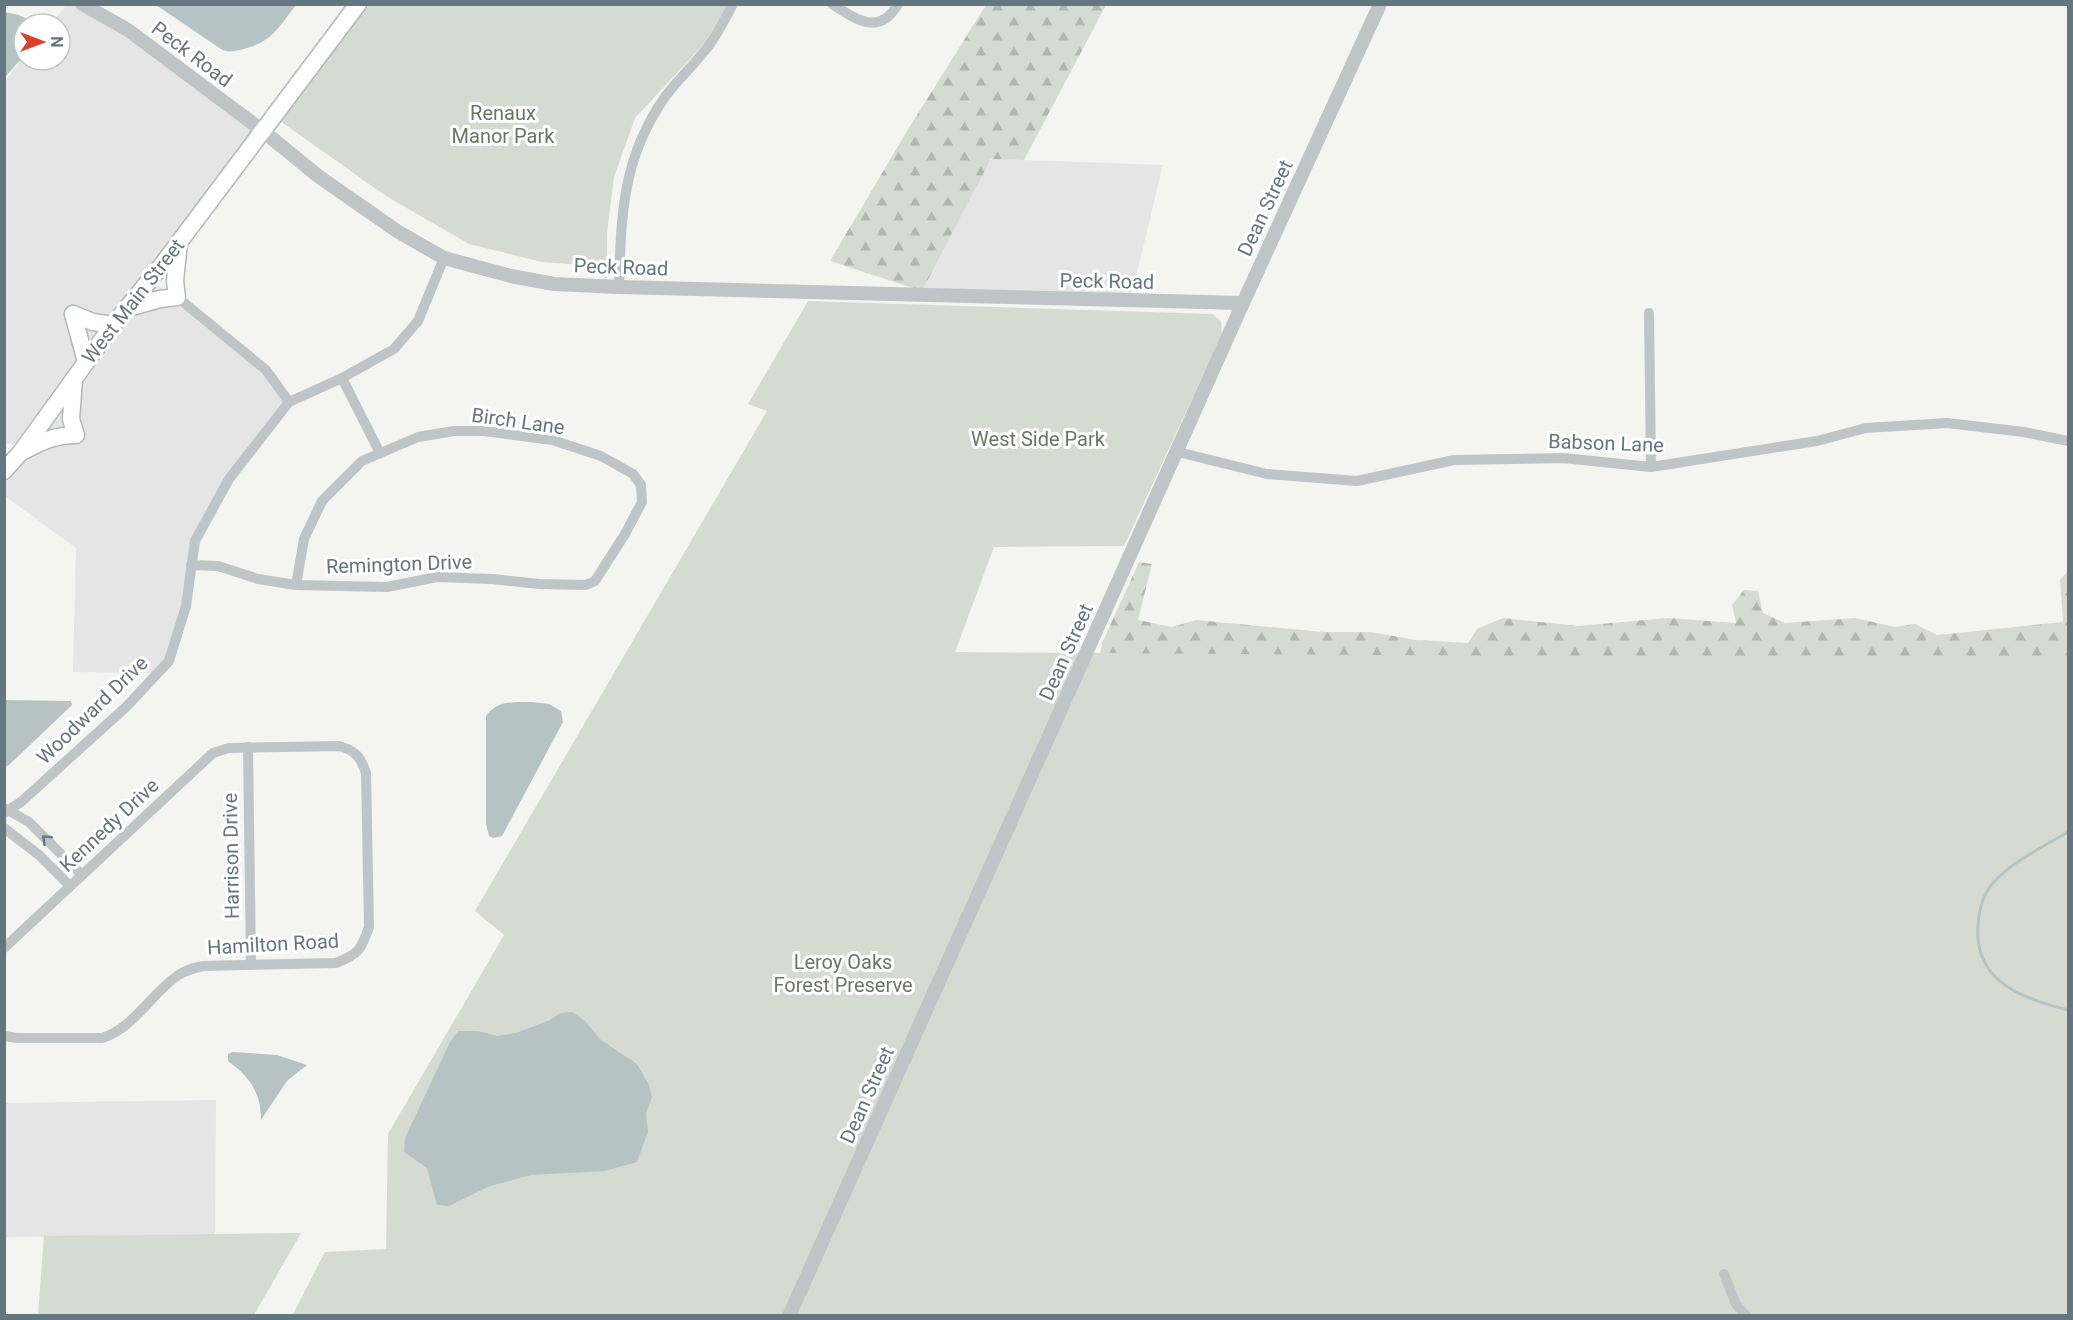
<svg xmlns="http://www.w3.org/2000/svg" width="2073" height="1320" viewBox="0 0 2073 1320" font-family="Roboto,sans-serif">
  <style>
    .built { fill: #e4e5e4 }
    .forest { fill: url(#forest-firs) }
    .park { fill: #d6dbd1 }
    .water { fill: #b5c3c5 }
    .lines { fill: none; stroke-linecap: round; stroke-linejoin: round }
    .stream { stroke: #b5c3c5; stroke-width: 3 }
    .primary-casing { stroke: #b2b7ba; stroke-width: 19 }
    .minor { stroke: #bfc4c6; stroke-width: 10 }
    .tertiary { stroke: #bfc4c6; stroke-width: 14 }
    .primary { stroke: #fff; stroke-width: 16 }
    .oneway { stroke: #647680 }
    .labels { text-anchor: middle; stroke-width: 6; stroke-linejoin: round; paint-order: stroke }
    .street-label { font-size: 20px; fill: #647680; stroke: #fff }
    .park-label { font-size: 20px; fill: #697763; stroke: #fff }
  </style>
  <defs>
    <pattern id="forest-firs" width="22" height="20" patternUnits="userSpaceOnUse" patternTransform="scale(1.5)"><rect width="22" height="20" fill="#d6dbd1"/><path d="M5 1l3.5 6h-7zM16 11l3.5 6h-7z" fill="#b1b6af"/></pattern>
  </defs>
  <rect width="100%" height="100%" fill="#f4f4f0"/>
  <g class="built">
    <path d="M 66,5 L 74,5 L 126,35 L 256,132 L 17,445 L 4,443 L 4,82 L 24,57 L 24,60 L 60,60 L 60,24 L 51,24 Z"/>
    <path d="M 991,159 L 1163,165 L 1131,297 L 922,291 Z"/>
    <path d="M 154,282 L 261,372 L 284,403 L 190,543 L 182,606 L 167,656 L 154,673 L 73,672 L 76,548 L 5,496 L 4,478 Z"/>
    <path d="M 216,1100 L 215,1234 L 5,1237 L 4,1103 Z"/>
  </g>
  <g class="forest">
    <path d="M 986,5 L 1106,5 L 1024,160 L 991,159 L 922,291 L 830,261 L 907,131 Z"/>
    <path d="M 1139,562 L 1152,564 L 1138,620 L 1172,627 L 1196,620 L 1324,632 L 1371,632 L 1416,640 L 1468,643 L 1477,629 L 1503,618 L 1578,626 L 1668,618 L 1736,623 L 1732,605 L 1744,590 L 1758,591 L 1763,613 L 1785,623 L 1855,618 L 1894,627 L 1915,624 L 1937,635 L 2063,622 L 2060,580 L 2068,571 L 2068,665 L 1099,662 L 1102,643 Z"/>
  </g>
  <g class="park">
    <path d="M 367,5 L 728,5 L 704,44 L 635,118 L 614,177 L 607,233 L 607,267 L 542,262 L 469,244 L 386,196 L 280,121 Z"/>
    <path d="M 808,301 L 1212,314 L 1221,321 L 1222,334 L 1124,546 L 994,547 L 955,652 L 2068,660 L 2068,1315 L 292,1316 L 325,1252 L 386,1249 L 388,1134 L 504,935 L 475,911 L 767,411 L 748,404 Z"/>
    <path d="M 301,1233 L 254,1315 L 38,1315 L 44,1236 Z"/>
  </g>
  <g class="water">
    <path d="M 156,5 L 296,5 C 277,29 273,42 240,50 C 233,51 228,53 221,49 Z"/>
    <path d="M 5,12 L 19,15 L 37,24 L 24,24 L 24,56 L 5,77 Z"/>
    <path d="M 5,700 L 71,701 L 72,705 L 9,765 L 5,767 Z"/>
    <path d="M 532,702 L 549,704 L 561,711 L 563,722 L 502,836 L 493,838 L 489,836 L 486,824 L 486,716 C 497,700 514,702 532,702 Z"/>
    <path d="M 572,1012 L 585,1021 L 601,1040 L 637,1064 L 649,1085 L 652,1097 L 646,1113 L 648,1132 L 637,1162 L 605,1171 L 531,1175 L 490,1186 L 449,1206 L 437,1205 L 427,1168 L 404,1152 L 405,1138 L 450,1042 L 458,1031 L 478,1031 L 497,1036 L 516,1033 L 550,1020 L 560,1013 Z"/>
    <path d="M 233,1052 L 277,1055 L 307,1065 L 287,1081 L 261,1120 C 261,1093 250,1077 228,1061 L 228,1054 Z"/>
  </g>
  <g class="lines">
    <path class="stream" d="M 2068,832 C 2043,847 2013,861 1993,883 C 1983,894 1979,911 1978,926 C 1974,983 2023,998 2068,1010"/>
    <g class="primary-casing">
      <g id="primary">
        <path d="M 128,308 L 160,299 L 177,297 L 175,281 L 179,243"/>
        <path d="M 73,314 L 86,362"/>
        <path d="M 73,314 L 93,322 L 113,325"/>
        <path d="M 24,451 C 42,441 56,435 76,435 L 71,419 L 74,379"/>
        <path d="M 4,471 L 21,452 L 113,325 L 162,265 L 358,4"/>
      </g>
    </g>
    <g class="minor">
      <path d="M 832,4 C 856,19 879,37 898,4"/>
      <path d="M 619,287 C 621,216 622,158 665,97 C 677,80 694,65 707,48 C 717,35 725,19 733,4"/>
      <path d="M 177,297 L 266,370 L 289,402"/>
      <path d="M 1649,313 L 1651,467"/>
      <path d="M 342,378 L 380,453"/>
      <path d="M 1178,452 L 1267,474 L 1357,481 L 1454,460 L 1563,458 L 1651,467 L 1817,441 L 1866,428 L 1947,423 L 2024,432 L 2068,441"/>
      <path d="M 191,565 L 218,566 L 258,579 L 296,585 L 387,587 L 437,577 L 492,579 L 540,584 L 586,585 L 595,581 L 625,534 L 642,502 L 641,485 L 633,474 L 601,456 L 552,440 L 484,431 L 454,431 L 418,437 L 362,461 L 322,501 L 304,539 L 296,585"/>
      <path d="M 248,747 L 251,964"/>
      <path d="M 4,808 L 29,822 L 82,875"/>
      <path d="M 4,813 L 21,802 L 126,707 L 169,661 L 186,606 L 195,541 L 229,479 L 289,402 L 342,378 L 394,349 L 418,321 L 444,258"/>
      <path d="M 4,828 L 39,855 L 70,886"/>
      <path d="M 4,948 L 213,753 L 229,748 L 339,746 C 355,750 361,757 366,773 L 369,927 C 361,950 359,954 336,963 L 203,966 C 194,968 185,970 177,976 C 151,994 134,1028 102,1038 L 17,1038 L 4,1036"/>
      <path d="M 1724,1274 L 1736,1304 L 1746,1316"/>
    </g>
    <g class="tertiary">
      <path d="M 82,4 L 128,30 L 263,131 L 318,176 L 397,231 L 444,258 L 511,276 L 554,284 L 619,287 L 1243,303"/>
      <path d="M 789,1316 L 1243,303 L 1380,4"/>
    </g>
    <use href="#primary" class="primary"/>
  </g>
  <defs><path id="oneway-chevron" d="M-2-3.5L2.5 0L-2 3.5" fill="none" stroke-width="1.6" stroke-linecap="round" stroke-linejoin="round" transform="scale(1.5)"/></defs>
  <use class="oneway" href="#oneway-chevron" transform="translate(46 839) rotate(-136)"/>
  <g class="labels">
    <g class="street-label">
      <text transform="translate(192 54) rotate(37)" y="7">Peck Road</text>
      <text transform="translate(1265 208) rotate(-65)" y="7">Dean Street</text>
      <text transform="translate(621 267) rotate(2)" y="7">Peck Road</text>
      <text transform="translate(1107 281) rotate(1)" y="7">Peck Road</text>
      <text transform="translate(133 301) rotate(-52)" y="7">West Main Street</text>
      <text transform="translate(518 421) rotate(8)" y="7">Birch Lane</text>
      <text transform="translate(1606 443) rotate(2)" y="7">Babson Lane</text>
      <text transform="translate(399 564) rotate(-2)" y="7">Remington Drive</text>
      <text transform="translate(1066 652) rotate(-66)" y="7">Dean Street</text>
      <text transform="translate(92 710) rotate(-44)" y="7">Woodward Drive</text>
      <text transform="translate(109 825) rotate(-43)" y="7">Kennedy Drive</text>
      <text transform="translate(231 856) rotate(-91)" y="7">Harrison Drive</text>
      <text transform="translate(273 944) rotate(-3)" y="7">Hamilton Road</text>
      <text transform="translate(867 1095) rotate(-66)" y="7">Dean Street</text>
    </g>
    <g class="park-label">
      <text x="503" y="120">Renaux<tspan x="503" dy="23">Manor Park</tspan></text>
      <text x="1038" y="446">West Side Park</text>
      <text x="843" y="969">Leroy Oaks<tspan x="843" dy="23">Forest Preserve</tspan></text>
    </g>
  </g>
  <rect width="2073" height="1320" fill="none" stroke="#647680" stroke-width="12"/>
  <g transform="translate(42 42) rotate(90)"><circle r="28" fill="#ffffff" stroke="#c1c8cc" stroke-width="1.5"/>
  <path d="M0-4.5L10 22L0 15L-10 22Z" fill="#db4129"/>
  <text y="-9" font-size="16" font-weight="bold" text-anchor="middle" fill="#647680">N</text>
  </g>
</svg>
